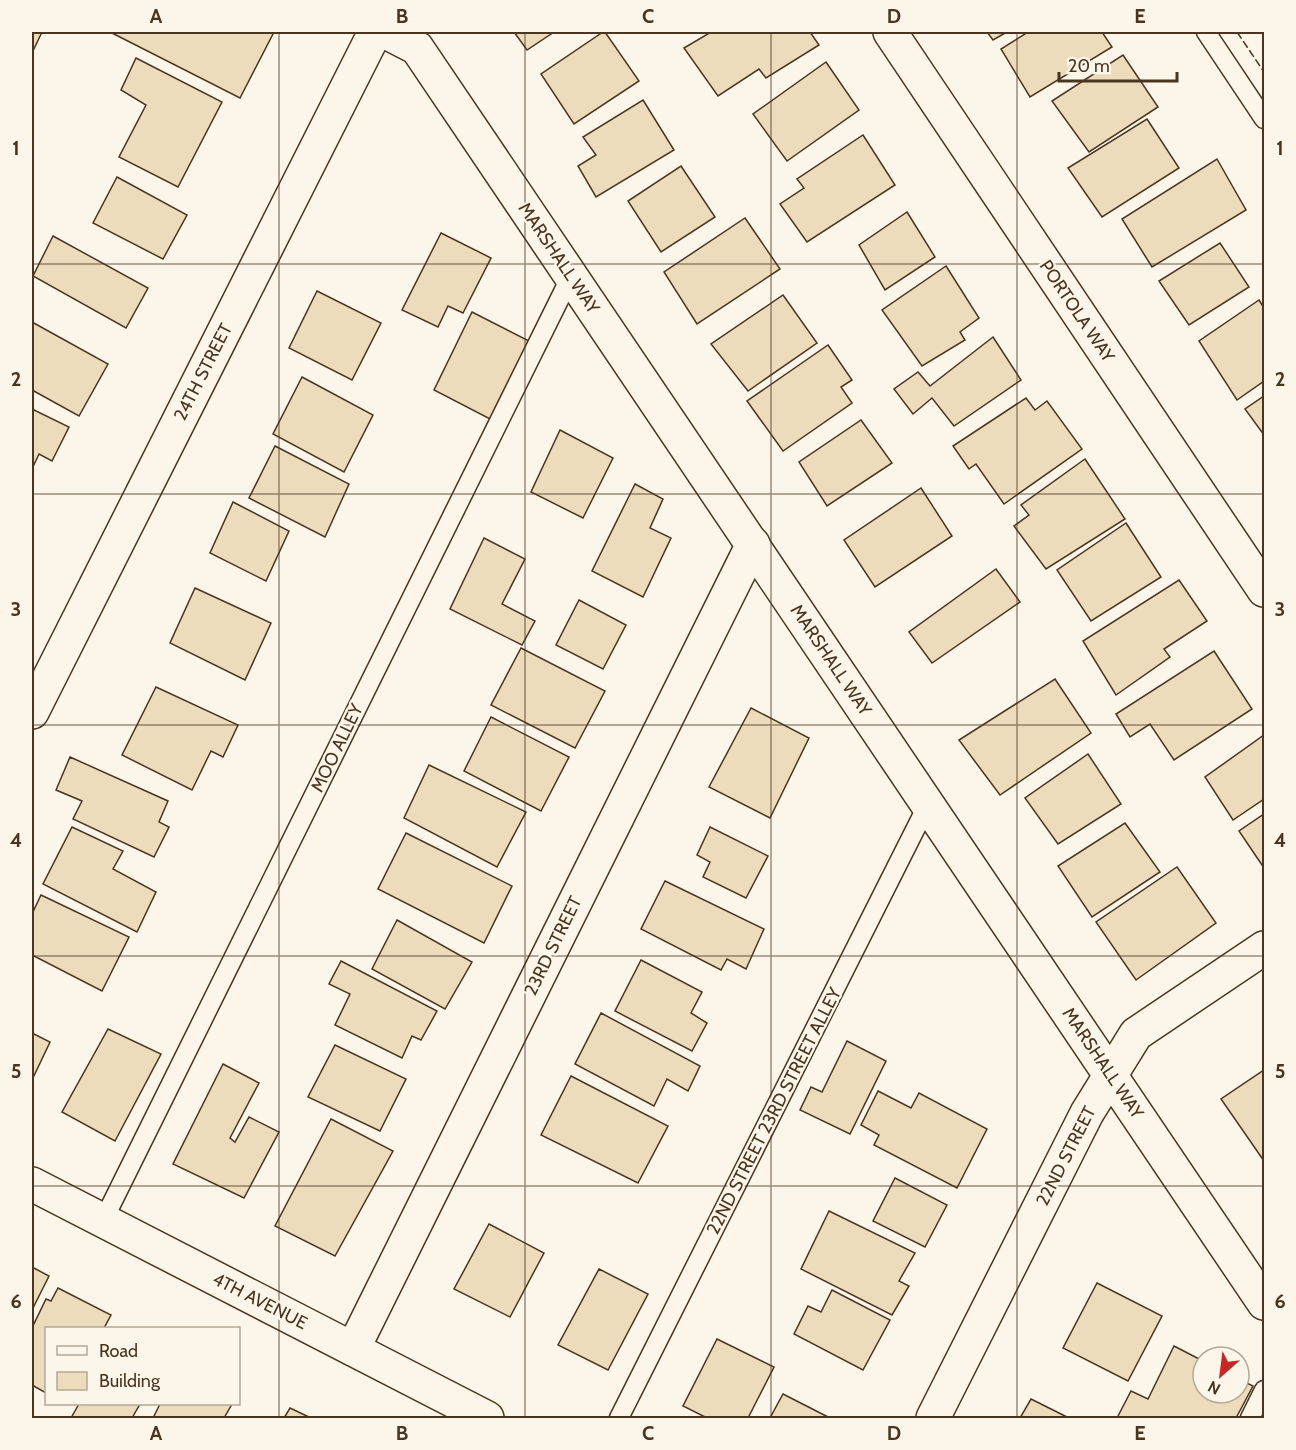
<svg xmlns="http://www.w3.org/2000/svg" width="1296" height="1450" viewBox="0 0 1296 1450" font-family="Cabin,sans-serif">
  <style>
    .building { fill: #ecdcbc; stroke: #4a3520; stroke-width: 1.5 }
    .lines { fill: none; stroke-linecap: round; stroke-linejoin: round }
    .service-casing { stroke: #4a3520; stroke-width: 21 }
    .minor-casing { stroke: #4a3520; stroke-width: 36 }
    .service { stroke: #fbf6e9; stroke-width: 18 }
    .minor { stroke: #fbf6e9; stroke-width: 33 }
    .fence { stroke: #4a3520; stroke-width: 1.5; stroke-dasharray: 8 3; stroke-linecap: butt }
    .grid { fill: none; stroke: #4a3520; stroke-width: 1.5; stroke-opacity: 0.55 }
    .labels { text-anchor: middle; stroke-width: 4.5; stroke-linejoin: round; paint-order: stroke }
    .street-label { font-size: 18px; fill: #4a3520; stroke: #fbf6e9 }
    .neatline { fill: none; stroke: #4a3520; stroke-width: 2 }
    .grid-label { font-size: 20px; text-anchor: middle; font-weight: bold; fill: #4a3520 }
  </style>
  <rect width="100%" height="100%" fill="#fbf6e9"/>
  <g class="building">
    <path d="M 32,32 L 42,32 L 32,53 Z"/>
    <path d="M 110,32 L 274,32 L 240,98 Z"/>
    <path d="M 514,32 L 554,32 L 527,50 Z"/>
    <path d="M 603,32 L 605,32 L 639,81 L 574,124 L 541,74 Z"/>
    <path d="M 711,32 L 810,32 L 819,45 L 766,78 L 759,69 L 718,96 L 684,48 Z"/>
    <path d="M 987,32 L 1007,32 L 993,40 Z"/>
    <path d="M 1028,32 L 1102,32 L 1112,47 L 1030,97 L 1001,49 Z"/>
    <path d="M 1123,55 L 1158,107 L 1089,152 L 1052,101 Z"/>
    <path d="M 136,58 L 222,102 L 178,187 L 119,157 L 146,105 L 121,90 Z"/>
    <path d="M 826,62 L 859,110 L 787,161 L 753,114 Z"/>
    <path d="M 643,100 L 674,150 L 596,197 L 578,166 L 596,155 L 583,137 Z"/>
    <path d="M 1147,119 L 1179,168 L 1102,217 L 1068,168 Z"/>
    <path d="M 863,135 L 895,185 L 807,242 L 780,204 L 804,188 L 797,179 Z"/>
    <path d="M 1217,159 L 1246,210 L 1152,267 L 1122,219 Z"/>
    <path d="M 681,166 L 715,217 L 661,252 L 628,201 Z"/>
    <path d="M 117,177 L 187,215 L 163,259 L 93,223 Z"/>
    <path d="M 907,212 L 935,257 L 885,290 L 859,245 Z"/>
    <path d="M 745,218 L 780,269 L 697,324 L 664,272 Z"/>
    <path d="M 441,233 L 491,258 L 463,313 L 448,306 L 438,327 L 402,310 Z"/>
    <path d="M 53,236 L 148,288 L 126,328 L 33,276 Z"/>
    <path d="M 1220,243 L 1249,287 L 1189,325 L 1159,281 Z"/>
    <path d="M 946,266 L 979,318 L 960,332 L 965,340 L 922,366 L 882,310 Z"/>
    <path d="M 317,291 L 381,323 L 352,380 L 289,348 Z"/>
    <path d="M 783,295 L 817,343 L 748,391 L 711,344 Z"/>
    <path d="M 1259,300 L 1264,308 L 1264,381 L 1237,400 L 1199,341 Z"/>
    <path d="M 472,312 L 531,342 L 492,420 L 434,390 Z"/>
    <path d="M 32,322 L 108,364 L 79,416 L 32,390 Z"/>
    <path d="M 993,337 L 1021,380 L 954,426 L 932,398 L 913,414 L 894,389 L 918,372 L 930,386 Z"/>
    <path d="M 828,345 L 852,380 L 841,387 L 852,403 L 783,451 L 747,401 Z"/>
    <path d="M 302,377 L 373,415 L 344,472 L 273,434 Z"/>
    <path d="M 1264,396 L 1264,435 L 1245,409 Z"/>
    <path d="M 1026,398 L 1035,410 L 1047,401 L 1082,449 L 1004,504 L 976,464 L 969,469 L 953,446 Z"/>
    <path d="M 32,409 L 69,427 L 52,461 L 39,454 L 32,469 Z"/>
    <path d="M 861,420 L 892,463 L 827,506 L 799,462 Z"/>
    <path d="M 560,430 L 613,458 L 583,518 L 531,492 Z"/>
    <path d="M 275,446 L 349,484 L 325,537 L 249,498 Z"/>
    <path d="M 1085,459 L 1125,519 L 1046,569 L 1014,526 L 1029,515 L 1021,505 Z"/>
    <path d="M 635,484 L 663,499 L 650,528 L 671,538 L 643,597 L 592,571 Z"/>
    <path d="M 921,488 L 952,536 L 875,587 L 844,540 Z"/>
    <path d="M 233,502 L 289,531 L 266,581 L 210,553 Z"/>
    <path d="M 1126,523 L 1161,577 L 1091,621 L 1057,570 Z"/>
    <path d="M 484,538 L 525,559 L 502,604 L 535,621 L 522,645 L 450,609 Z"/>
    <path d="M 996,569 L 1020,602 L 932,663 L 909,632 Z"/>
    <path d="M 1179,580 L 1207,621 L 1164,649 L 1170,657 L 1116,695 L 1083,641 Z"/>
    <path d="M 195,588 L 271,623 L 245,680 L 170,643 Z"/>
    <path d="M 579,600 L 626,625 L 603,669 L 556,645 Z"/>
    <path d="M 521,648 L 605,691 L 575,748 L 491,705 Z"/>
    <path d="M 1214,651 L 1252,709 L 1174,760 L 1150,724 L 1130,737 L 1116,714 Z"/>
    <path d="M 1055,679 L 1091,733 L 1000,795 L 959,740 Z"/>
    <path d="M 156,687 L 238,725 L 223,757 L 211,751 L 192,790 L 122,755 Z"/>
    <path d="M 751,708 L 809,738 L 770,818 L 709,787 Z"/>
    <path d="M 491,717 L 569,757 L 541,811 L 464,771 Z"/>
    <path d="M 1264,735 L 1264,799 L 1233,820 L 1205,777 Z"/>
    <path d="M 1088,754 L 1121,804 L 1058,844 L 1025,798 Z"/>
    <path d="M 70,757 L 168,801 L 159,822 L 169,827 L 154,857 L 73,819 L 82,801 L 56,790 Z"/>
    <path d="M 429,765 L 526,812 L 497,867 L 404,818 Z"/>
    <path d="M 1264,814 L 1264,868 L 1239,831 Z"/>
    <path d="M 1125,823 L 1160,872 L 1092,917 L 1058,866 Z"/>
    <path d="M 72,827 L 123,851 L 113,869 L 156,892 L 137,932 L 43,884 Z"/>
    <path d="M 710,827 L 768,856 L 746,898 L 703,877 L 710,862 L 697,855 Z"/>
    <path d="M 406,833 L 512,886 L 484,943 L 378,889 Z"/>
    <path d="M 1177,867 L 1216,923 L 1136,980 L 1096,922 Z"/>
    <path d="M 665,881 L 764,929 L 746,969 L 727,959 L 721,970 L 641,929 Z"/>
    <path d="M 41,895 L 129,937 L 102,991 L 32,955 L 32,914 Z"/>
    <path d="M 397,920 L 472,962 L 445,1009 L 372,969 Z"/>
    <path d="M 641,960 L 702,992 L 691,1013 L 707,1023 L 692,1051 L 615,1011 Z"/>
    <path d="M 341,961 L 437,1011 L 421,1040 L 412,1036 L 402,1058 L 335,1025 L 350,994 L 329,984 Z"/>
    <path d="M 601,1013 L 700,1066 L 688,1091 L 667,1079 L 654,1106 L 575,1064 Z"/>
    <path d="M 108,1029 L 161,1054 L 115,1141 L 62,1112 Z"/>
    <path d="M 32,1033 L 50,1042 L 32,1080 Z"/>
    <path d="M 847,1041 L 886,1061 L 850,1134 L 800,1110 L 811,1087 L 822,1092 Z"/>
    <path d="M 335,1045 L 406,1079 L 380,1131 L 308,1097 Z"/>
    <path d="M 223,1064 L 259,1083 L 230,1138 L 235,1142 L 249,1117 L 279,1132 L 244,1198 L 173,1164 Z"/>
    <path d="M 1264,1070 L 1264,1161 L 1221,1099 Z"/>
    <path d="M 571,1076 L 668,1126 L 638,1183 L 541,1135 Z"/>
    <path d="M 878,1091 L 911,1108 L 919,1093 L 987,1129 L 957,1188 L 874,1145 L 879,1135 L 861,1125 Z"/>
    <path d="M 331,1119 L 393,1151 L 335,1256 L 275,1226 Z"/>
    <path d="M 895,1178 L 947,1205 L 925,1247 L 873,1221 Z"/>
    <path d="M 829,1211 L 915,1253 L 899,1281 L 909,1286 L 892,1315 L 801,1269 Z"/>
    <path d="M 489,1224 L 544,1253 L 510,1317 L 454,1289 Z"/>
    <path d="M 32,1267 L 49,1276 L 32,1310 Z"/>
    <path d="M 599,1269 L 648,1294 L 608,1370 L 558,1345 Z"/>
    <path d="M 1097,1283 L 1162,1316 L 1128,1381 L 1063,1348 Z"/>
    <path d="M 58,1288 L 111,1315 L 104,1328 L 46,1328 L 46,1393 L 32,1385 L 32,1328 L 46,1299 L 51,1301 Z"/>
    <path d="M 832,1290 L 890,1320 L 863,1370 L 794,1334 L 808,1306 L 821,1312 Z"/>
    <path d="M 717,1339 L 774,1367 L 748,1418 L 707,1418 L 683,1406 Z"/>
    <path d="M 1174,1346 L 1203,1361 L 1203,1393 L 1239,1393 L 1239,1379 L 1253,1386 L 1236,1418 L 1117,1418 L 1131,1391 L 1148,1399 Z"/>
    <path d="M 783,1394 L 830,1418 L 770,1418 Z"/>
    <path d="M 1031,1399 L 1069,1418 L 1020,1418 Z"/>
    <path d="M 79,1404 L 140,1404 L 132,1418 L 71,1418 Z"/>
    <path d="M 160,1404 L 232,1404 L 224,1418 L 153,1418 Z"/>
    <path d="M 290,1408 L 311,1418 L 284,1418 Z"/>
  </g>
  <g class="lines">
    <g class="service-casing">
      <g id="service">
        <path d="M 1206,32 L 1264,119"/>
        <path d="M 103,1221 L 571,276"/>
        <path d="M 619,1418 L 928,804"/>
        <path d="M 1250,1418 L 1264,1390"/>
      </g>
    </g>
    <g class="minor-casing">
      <g id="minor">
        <path d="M 386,32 L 417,48 L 1264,1303"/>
        <path d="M 890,32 L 1264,590"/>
        <path d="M 32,712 L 375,32"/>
        <path d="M 32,1184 L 487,1418"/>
        <path d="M 353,1349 L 753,544"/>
        <path d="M 933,1418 L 1087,1113 L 1136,1034 L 1264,948"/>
      </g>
    </g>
    <use href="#service" class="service"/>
    <use href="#minor" class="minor"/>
    <path class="fence" d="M 1237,32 L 1264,72"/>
  </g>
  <path class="grid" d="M 279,32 L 279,1418M 525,32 L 525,1418M 771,32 L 771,1418M 1017,32 L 1017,1418M 32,264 L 1264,264M 32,494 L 1264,494M 32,725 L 1264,725M 32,956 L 1264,956M 32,1186 L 1264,1186"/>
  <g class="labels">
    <g class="street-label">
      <text transform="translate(559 258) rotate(56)" y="6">MARSHALL WAY</text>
      <text transform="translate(1077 311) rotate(56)" y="6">PORTOLA WAY</text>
      <text transform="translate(203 372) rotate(-63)" y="6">24TH STREET</text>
      <text transform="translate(831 660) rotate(56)" y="6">MARSHALL WAY</text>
      <text transform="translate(337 748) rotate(-64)" y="6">MOO ALLEY</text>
      <text transform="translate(553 946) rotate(-64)" y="6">23RD STREET</text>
      <text transform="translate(1103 1063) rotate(56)" y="6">MARSHALL WAY</text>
      <text transform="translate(774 1111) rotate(-63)" y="6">22ND STREET 23RD STREET ALLEY</text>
      <text transform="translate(1066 1156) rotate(-63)" y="6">22ND STREET</text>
      <text transform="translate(260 1301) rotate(27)" y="6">4TH AVENUE</text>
    </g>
  </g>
  <rect width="1296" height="1450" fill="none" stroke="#fbf6e9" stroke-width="66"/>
  <rect x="45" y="1327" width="195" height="78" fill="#fbf6e9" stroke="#b4a999" stroke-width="1.5"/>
  <rect x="57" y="1346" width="30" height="9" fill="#fbf6e9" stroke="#b4a999" stroke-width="1.5"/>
  <text x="99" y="1357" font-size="18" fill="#4a3520">Road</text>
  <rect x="57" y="1372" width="30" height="18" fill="#ecdcbc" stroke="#b4a999" stroke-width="1.5"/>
  <text x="99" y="1387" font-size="18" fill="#4a3520">Building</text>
  <g transform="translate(1221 1375) rotate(208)"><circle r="28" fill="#fbf6e9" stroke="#b4a999" stroke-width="1.5"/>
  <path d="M0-4.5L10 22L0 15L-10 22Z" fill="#c62828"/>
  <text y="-9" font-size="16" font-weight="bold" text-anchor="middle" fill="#4a3520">N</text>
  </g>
  <path d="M1059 72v9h118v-9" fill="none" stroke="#4a3520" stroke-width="3"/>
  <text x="1068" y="72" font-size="18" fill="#4a3520" stroke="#fbf6e9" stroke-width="4.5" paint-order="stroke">20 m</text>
  <rect x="33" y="33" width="1230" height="1384" class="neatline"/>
  <g class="grid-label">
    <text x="156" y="23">A</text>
    <text x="402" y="23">B</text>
    <text x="648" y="23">C</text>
    <text x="894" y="23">D</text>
    <text x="1140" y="23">E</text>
    <text x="16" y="155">1</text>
    <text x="1280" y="155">1</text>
    <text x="16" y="386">2</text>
    <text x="1280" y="386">2</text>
    <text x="16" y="616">3</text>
    <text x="1280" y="616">3</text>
    <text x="16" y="847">4</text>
    <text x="1280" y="847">4</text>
    <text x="16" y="1078">5</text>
    <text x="1280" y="1078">5</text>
    <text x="16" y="1308">6</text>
    <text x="1280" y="1308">6</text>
    <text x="156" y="1440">A</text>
    <text x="402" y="1440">B</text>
    <text x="648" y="1440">C</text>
    <text x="894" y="1440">D</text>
    <text x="1140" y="1440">E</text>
  </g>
</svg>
